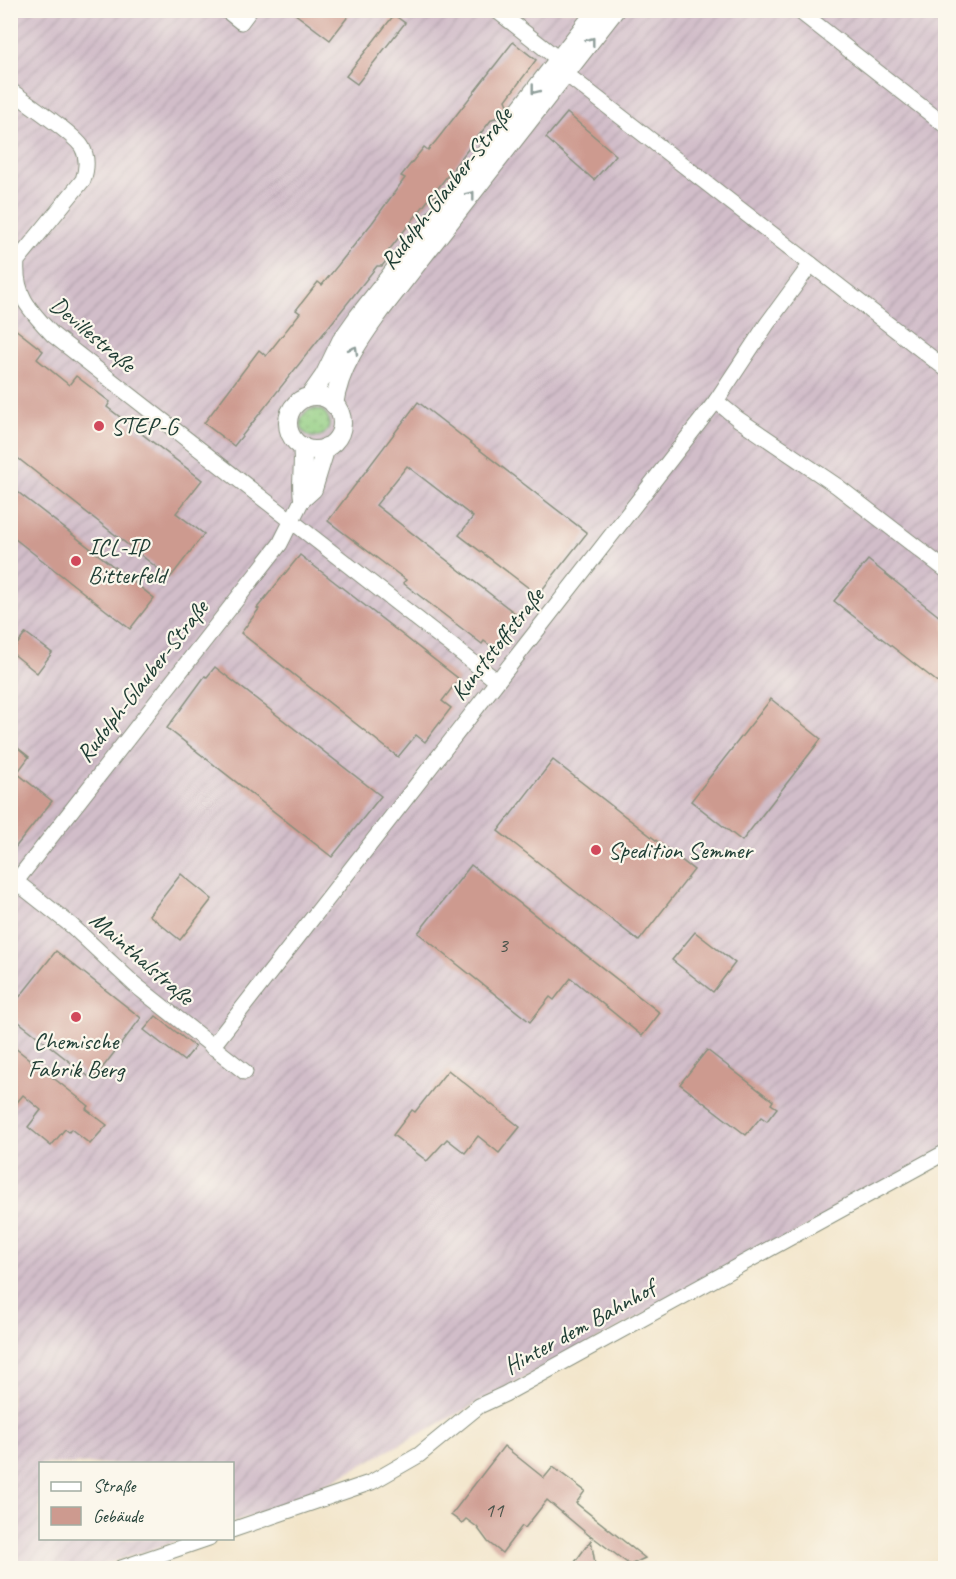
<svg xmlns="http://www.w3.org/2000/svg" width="956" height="1579" viewBox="0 0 956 1579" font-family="Caveat,sans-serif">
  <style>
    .industrial { fill: url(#industrial-furrows) }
    .grass { fill: url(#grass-dots); stroke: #58865b; stroke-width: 1.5 }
    .building { fill: #cd9a8f }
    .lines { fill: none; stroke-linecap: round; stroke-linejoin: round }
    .minor-casing { stroke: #88907e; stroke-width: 17 }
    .tertiary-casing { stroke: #88907e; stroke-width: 20 }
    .minor { stroke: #fff; stroke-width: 15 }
    .tertiary { stroke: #fff; stroke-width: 18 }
    .oneway { stroke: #8f9e9a }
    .poi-dot { fill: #d1495b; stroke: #fbf7ec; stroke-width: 2 }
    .labels { text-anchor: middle; stroke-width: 4.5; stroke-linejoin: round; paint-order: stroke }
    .number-label { font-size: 21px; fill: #4a544b }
    .street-label { font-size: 24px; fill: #1f3d34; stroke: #fbf7ec }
    .poi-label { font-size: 24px; fill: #1f3d34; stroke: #fbf7ec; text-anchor: start }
  </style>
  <defs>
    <pattern id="industrial-furrows" width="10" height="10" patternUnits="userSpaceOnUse" patternTransform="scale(1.5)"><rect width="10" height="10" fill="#d1bdc9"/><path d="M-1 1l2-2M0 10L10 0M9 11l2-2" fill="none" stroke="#b3a3ad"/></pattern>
    <pattern id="grass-dots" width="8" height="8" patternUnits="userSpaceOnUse" patternTransform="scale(1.5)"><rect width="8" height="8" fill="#92ce82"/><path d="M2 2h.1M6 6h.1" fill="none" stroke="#77a86b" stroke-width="1.8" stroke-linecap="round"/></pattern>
  </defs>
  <rect width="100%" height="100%" fill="#fbf7ec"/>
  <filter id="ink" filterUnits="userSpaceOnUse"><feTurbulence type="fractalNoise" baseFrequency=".0167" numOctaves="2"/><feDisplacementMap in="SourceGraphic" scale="12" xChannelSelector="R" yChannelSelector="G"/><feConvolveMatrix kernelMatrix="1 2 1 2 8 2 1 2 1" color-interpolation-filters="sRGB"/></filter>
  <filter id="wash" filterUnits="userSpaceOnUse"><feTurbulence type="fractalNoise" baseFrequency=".008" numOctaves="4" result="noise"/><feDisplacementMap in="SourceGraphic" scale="24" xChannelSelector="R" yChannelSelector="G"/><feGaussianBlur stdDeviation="1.35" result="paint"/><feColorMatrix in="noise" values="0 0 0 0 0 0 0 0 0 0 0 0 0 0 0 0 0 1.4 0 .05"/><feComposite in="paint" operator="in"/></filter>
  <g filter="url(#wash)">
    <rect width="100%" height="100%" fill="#f2e4c8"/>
    <path class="industrial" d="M 11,11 L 945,11 L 945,1154 L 290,1503 L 233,1522 L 232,1464 L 40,1464 L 40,1538 L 184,1539 L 93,1568 L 11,1568 Z"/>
    <circle class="grass" cx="315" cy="423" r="14"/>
    <g id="blocks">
      <g class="building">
        <path d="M 290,10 L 353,10 L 330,40 Z"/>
        <path d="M 394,15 L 405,23 L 357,84 L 346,76 Z"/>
        <path d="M 513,42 L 536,60 L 506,100 L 508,105 L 499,117 L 492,119 L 454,167 L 452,174 L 447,176 L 436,191 L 437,195 L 429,199 L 389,250 L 391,255 L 382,266 L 377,266 L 234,446 L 204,423 L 259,350 L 266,356 L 300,313 L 296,310 L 318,282 L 322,285 L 372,223 L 405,178 L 401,176 L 424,147 L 428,150 L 436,141 Z"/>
        <path d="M 567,113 L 616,155 L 594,180 L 546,138 Z"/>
        <path d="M 10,325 L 43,351 L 37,359 L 69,385 L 76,376 L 110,402 L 107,407 L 202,480 L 176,513 L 204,534 L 170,578 L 10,452 Z"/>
        <path d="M 418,402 L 587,533 L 538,595 L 459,535 L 473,517 L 407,466 L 376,505 L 521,618 L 496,650 L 484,641 L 482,644 L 403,583 L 406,580 L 328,521 Z"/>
        <path d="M 10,486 L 154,598 L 130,629 L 10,535 Z"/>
        <path d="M 300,555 L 459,679 L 442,701 L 451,708 L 425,742 L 416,735 L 398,757 L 241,633 L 259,609 L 257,608 Z"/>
        <path d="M 868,560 L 945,621 L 945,676 L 940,684 L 834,601 Z"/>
        <path d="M 26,633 L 52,653 L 37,673 L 11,652 Z"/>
        <path d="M 215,667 L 381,796 L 332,857 L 167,728 L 205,676 L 207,677 Z"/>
        <path d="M 771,699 L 821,739 L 742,841 L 691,801 Z"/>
        <path d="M 18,748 L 29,757 L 17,773 L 52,801 L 10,854 L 10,757 Z"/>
        <path d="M 553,760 L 694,870 L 639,941 L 498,831 Z"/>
        <path d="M 471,865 L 660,1013 L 642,1036 L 571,978 L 554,1000 L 550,997 L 530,1022 L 418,933 Z"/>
        <path d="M 181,874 L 212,899 L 180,940 L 149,915 Z"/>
        <path d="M 695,932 L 735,963 L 713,992 L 672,960 Z"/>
        <path d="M 56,951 L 141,1018 L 93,1080 L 10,1015 L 10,1009 Z"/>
        <path d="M 156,1016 L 195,1047 L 184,1061 L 144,1030 Z"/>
        <path d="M 10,1044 L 89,1106 L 86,1109 L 107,1125 L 90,1144 L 71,1129 L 69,1132 L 65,1129 L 51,1146 L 28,1127 L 41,1110 L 23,1095 L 10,1111 Z"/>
        <path d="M 707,1050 L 773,1101 L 771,1104 L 777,1108 L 767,1121 L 761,1117 L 746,1135 L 680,1084 Z"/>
        <path d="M 448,1070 L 520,1127 L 499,1153 L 478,1136 L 465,1153 L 447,1139 L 427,1161 L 393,1135 L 412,1110 L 415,1112 Z"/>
        <path d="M 504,1446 L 544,1478 L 553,1467 L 585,1491 L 576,1503 L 645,1558 L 630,1565 L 590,1535 L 591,1537 L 547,1500 L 525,1528 L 522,1526 L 502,1553 L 488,1542 L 477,1527 L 466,1519 L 462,1523 L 451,1515 Z"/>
        <path d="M 591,1540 L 596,1569 L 570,1569 Z"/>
      </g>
    </g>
  </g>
  <g filter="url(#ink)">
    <use href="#blocks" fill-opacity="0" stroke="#88907e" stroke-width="1.5"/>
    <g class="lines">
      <g class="minor-casing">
        <g id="minor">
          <path d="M 226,10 L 241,22 L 250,10"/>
          <path d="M 496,10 L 567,66"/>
          <path d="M 798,10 L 946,126"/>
          <path d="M 566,74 L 946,369"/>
          <path d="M 10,90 C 25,101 75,135 82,147 C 88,158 87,169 83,180 L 17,261 C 14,296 31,311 53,335 L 497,681"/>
          <path d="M 716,401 L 738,419 L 837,486 L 946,570"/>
          <path d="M 10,877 L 72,926 L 134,984 L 245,1072"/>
          <path d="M 10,889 L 280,544 L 303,498"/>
          <path d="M 212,1047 L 716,401 L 767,324 L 811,264"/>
          <path d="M 232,1530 L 372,1482 L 419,1455 L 479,1406 L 505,1394 L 946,1152"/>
          <path d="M 121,1568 L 209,1538"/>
        </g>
      </g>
      <g class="tertiary-casing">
        <g id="tertiary">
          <path d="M 310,396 L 324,376 L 341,341 L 358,317 L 597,10"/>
          <circle cx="315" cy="423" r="27"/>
          <path d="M 334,405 C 339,368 360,339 381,310 L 615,10"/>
          <path d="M 302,446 C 305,464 300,481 303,498"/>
          <path d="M 303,498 L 313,489 L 326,447"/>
        </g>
      </g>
      <use href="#minor" class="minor"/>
      <use href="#tertiary" class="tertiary"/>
    </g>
    <defs><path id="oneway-chevron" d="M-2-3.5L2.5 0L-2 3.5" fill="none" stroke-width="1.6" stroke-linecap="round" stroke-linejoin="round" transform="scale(1.5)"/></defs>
    <g class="oneway">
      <use href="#oneway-chevron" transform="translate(591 41) rotate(-52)"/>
      <use href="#oneway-chevron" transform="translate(535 90) rotate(128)"/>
      <use href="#oneway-chevron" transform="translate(471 195) rotate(-52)"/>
      <use href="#oneway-chevron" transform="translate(354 350) rotate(-60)"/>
    </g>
  </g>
  <g class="poi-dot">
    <circle cx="99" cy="426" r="6"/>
    <circle cx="76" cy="561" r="6"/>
    <circle cx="596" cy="850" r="6"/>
    <circle cx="76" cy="1017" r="6"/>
  </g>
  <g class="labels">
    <g class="number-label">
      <text x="503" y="952">3</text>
      <text x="494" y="1517">11</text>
    </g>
    <g class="street-label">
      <text transform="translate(446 188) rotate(-52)" y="8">Rudolph-Glauber-Straße</text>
      <text transform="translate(93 334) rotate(40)" y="8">Devillestraße</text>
      <text transform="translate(497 644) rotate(-52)" y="8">Kunststoffstraße</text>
      <text transform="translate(142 681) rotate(-52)" y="8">Rudolph-Glauber-Straße</text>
      <text transform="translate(142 958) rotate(41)" y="8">Mainthalstraße</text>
      <text transform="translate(579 1327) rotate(-29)" y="8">Hinter dem Bahnhof</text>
    </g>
    <g class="poi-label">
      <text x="111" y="434">STEP-G</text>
      <text x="88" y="555">ICL-IP<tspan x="88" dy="28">Bitterfeld</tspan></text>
      <text x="608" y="858">Spedition Semmer</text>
      <text x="76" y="1049" text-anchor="middle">Chemische<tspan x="76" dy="28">Fabrik Berg</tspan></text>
    </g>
  </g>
  <rect width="956" height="1579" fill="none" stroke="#fbf7ec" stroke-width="36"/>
  <rect x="39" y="1462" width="195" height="78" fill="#fbf7ec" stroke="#a3ada2" stroke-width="1.5"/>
  <rect x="51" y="1482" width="30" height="9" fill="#ffffff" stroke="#a3ada2" stroke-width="1.5"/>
  <text x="93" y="1492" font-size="18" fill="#1f3d34">Straße</text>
  <rect x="51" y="1507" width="30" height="18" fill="#cd9a8f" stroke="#a3ada2" stroke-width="1.5"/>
  <text x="93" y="1522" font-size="18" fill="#1f3d34">Gebäude</text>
</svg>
